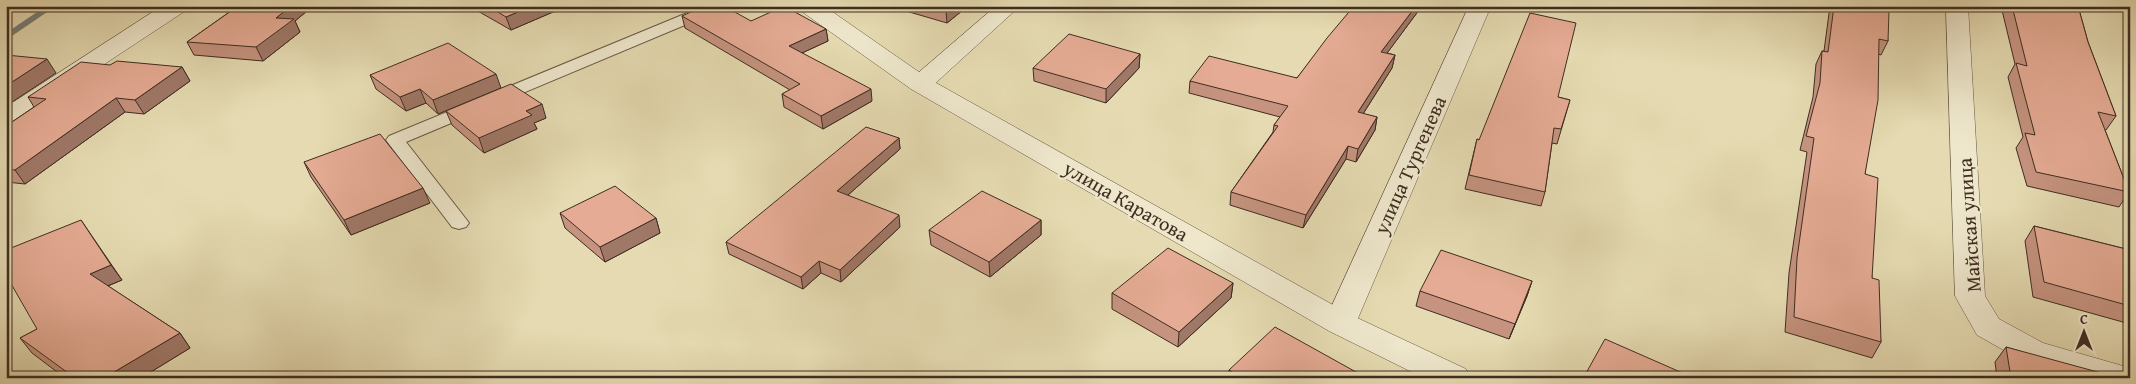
<svg xmlns="http://www.w3.org/2000/svg" width="2136" height="384" viewBox="0 0 2136 384" font-family="'Gentium Book Plus',serif">
  <style>
    .lines { fill: none; stroke-linecap: round; stroke-linejoin: round }
    .stream { fill: #748179; fill-rule: evenodd }
    .service-casing { stroke: #685845; stroke-width: 2 }
    .minor-casing { stroke: #685845; stroke-width: 1 }
    .tertiary-casing { stroke: #685845; stroke-width: 1 }
    .service { fill: #eee7cc; fill-rule: evenodd }
    .minor { fill: #eee7cc; fill-rule: evenodd }
    .tertiary { fill: #eee7cc; fill-rule: evenodd }
    .wall { fill: #c5937f; stroke: #3f2d21 }
    .shaded-wall { fill: #a07868; stroke: #3f2d21 }
    .building { fill: #e5ab94; stroke: #3f2d21 }
    .labels { text-anchor: middle; stroke-width: 4.5; stroke-linejoin: round; paint-order: stroke }
    .street-label { font-size: 20px; fill: #3f2d21; stroke: #eee7cc }
  </style>
  <rect width="100%" height="100%" fill="#e5dab1"/>
  <filter id="stains"><feTurbulence type="fractalNoise" baseFrequency=".004" numOctaves="4"/><feColorMatrix values="0 0 0 0 .2 0 0 0 0 .09 0 0 0 0 .02 0 0 0 .5 -.17"/></filter>
  <radialGradient id="worn" r=".72"><stop offset=".6" stop-color="#630" stop-opacity="0"/><stop offset="1" stop-color="#630" stop-opacity=".3"/></radialGradient>
  <g class="lines">
    <path class="stream" d="M 46,6 L 56,6 L 6,40 L 6,33 Z"/>
    <g class="service-casing">
      <path id="service" d="M 704,6 L 725,6 L 723,9 L 406,142 L 466,219 L 469,223 L 466,227 L 459,229 L 452,227 L 386,140 L 389,136 Z"/>
    </g>
    <g class="minor-casing">
      <g id="minor">
        <path d="M 162,6 L 188,6 L 185,11 L 15,123 L 6,126 L 6,107 Z"/>
        <path d="M 996,6 L 1020,6 L 929,89 L 920,91 L 911,89 L 908,84 L 911,79 Z"/>
        <path d="M 1469,6 L 1491,6 L 1356,323 L 1351,331 L 1340,334 L 1329,331 L 1324,323 Z"/>
        <path d="M 1946,6 L 1968,6 L 1985,296 L 1999,319 L 2043,343 L 2130,368 L 2130,378 L 2080,378 L 2021,360 L 1977,335 L 1955,296 Z"/>
      </g>
    </g>
    <g class="tertiary-casing">
      <path id="tertiary" d="M 798,6 L 824,6 L 929,79 L 1351,315 L 1466,369 L 1470,378 L 1424,378 L 1329,331 L 911,89 L 801,11 Z"/>
    </g>
    <use href="#service" class="service"/>
    <use href="#minor" class="minor"/>
    <use href="#tertiary" class="tertiary"/>
  </g>
  <g class="wall">
    <path d="M 238,6 L 313,6 L 295,21 L 300,32 L 263,61 L 194,55 L 187,42 Z"/>
    <path d="M 469,6 L 567,6 L 511,30 Z"/>
    <path d="M 906,6 L 968,6 L 947,23 L 906,11 Z"/>
    <path d="M 1354,6 L 1422,6 L 1387,53 L 1395,55 L 1392,68 L 1363,114 L 1377,117 L 1375,130 L 1356,162 L 1346,159 L 1303,228 L 1230,205 L 1231,192 L 1273,132 L 1274,125 L 1280,117 L 1189,93 L 1190,81 L 1297,78 Z"/>
    <path d="M 1830,6 L 1883,6 L 1888,41 L 1881,55 L 1878,54 L 1865,174 L 1872,278 L 1881,342 L 1872,358 L 1785,332 L 1789,273 L 1807,152 L 1800,150 L 1813,97 L 1816,64 L 1822,51 L 1824,51 Z"/>
    <path d="M 2001,6 L 2078,6 L 2088,42 L 2116,116 L 2106,130 L 2105,130 L 2129,192 L 2119,207 L 2027,186 L 2016,148 L 2023,137 L 2008,77 L 2015,64 Z"/>
    <path d="M 682,16 L 751,21 L 826,29 L 828,41 L 802,53 L 872,101 L 823,129 L 784,107 L 782,94 L 790,90 L 685,28 Z"/>
    <path d="M 1140,54 L 1139,68 L 1106,103 L 1034,81 L 1033,68 Z"/>
    <path d="M 182,67 L 190,81 L 144,114 L 125,112 L 25,184 L 6,182 L 6,126 L 34,107 L 28,97 Z"/>
    <path d="M 370,75 L 501,88 L 438,114 L 426,103 L 406,111 L 376,89 Z"/>
    <path d="M 1558,97 L 1570,100 L 1557,144 L 1552,143 L 1545,192 L 1541,206 L 1465,189 L 1477,139 L 1479,140 Z"/>
    <path d="M 446,111 L 546,118 L 534,123 L 537,129 L 484,153 L 452,125 Z"/>
    <path d="M 899,138 L 900,149 L 848,195 L 900,227 L 841,282 L 821,273 L 803,289 L 729,254 L 726,242 Z"/>
    <path d="M 304,162 L 430,203 L 351,235 L 311,177 Z"/>
    <path d="M 560,213 L 656,218 L 660,233 L 605,262 L 565,228 Z"/>
    <path d="M 81,220 L 122,280 L 108,286 L 180,333 L 190,348 L 141,378 L 65,378 L 32,353 L 20,338 L 37,329 Z"/>
    <path d="M 1041,220 L 1041,235 L 990,277 L 931,245 L 929,230 Z"/>
    <path d="M 2034,226 L 2130,250 L 2130,324 L 2033,297 L 2025,241 Z"/>
    <path d="M 1532,281 L 1527,296 L 1509,339 L 1416,306 L 1420,291 Z"/>
    <path d="M 1233,283 L 1231,298 L 1178,347 L 1112,309 L 1112,293 Z"/>
    <path d="M 2006,347 L 2106,378 L 1997,378 L 1995,362 Z"/>
    <path d="M 1229,370 L 1365,378 L 1228,378 Z"/>
  </g>
  <g class="shaded-wall">
    <path d="M 291,6 L 313,6 L 295,21 L 300,32 L 263,61 L 256,47 L 276,18 Z"/>
    <path d="M 532,6 L 567,6 L 511,30 L 506,17 Z"/>
    <path d="M 951,6 L 968,6 L 947,23 L 946,10 Z"/>
    <path d="M 1416,6 L 1422,6 L 1379,64 L 1381,52 Z"/>
    <path d="M 826,29 L 828,41 L 791,58 L 789,46 Z"/>
    <path d="M 1140,54 L 1139,68 L 1106,103 L 1106,89 Z"/>
    <path d="M 1395,55 L 1392,68 L 1356,125 L 1358,112 Z"/>
    <path d="M 47,59 L 56,73 L 6,106 L 6,86 Z"/>
    <path d="M 182,67 L 190,81 L 144,114 L 135,100 Z"/>
    <path d="M 496,74 L 501,88 L 438,114 L 433,100 Z"/>
    <path d="M 420,89 L 426,103 L 406,111 L 400,97 Z"/>
    <path d="M 871,89 L 872,101 L 823,129 L 821,116 Z"/>
    <path d="M 116,98 L 125,112 L 25,184 L 15,170 Z"/>
    <path d="M 542,104 L 546,118 L 534,123 L 537,129 L 484,153 L 479,138 L 526,111 Z"/>
    <path d="M 1377,117 L 1375,130 L 1356,162 L 1358,149 Z"/>
    <path d="M 899,138 L 900,149 L 839,203 L 837,191 Z"/>
    <path d="M 1348,146 L 1346,159 L 1303,228 L 1306,215 Z"/>
    <path d="M 423,188 L 430,203 L 351,235 L 344,220 Z"/>
    <path d="M 899,215 L 900,227 L 841,282 L 840,270 Z"/>
    <path d="M 656,218 L 660,233 L 605,262 L 600,247 Z"/>
    <path d="M 1041,220 L 1041,235 L 990,277 L 989,262 Z"/>
    <path d="M 819,261 L 821,273 L 803,289 L 801,277 Z"/>
    <path d="M 111,265 L 122,280 L 100,289 L 90,274 Z"/>
    <path d="M 1532,281 L 1527,296 L 1509,339 L 1515,324 Z"/>
    <path d="M 1233,283 L 1231,298 L 1178,347 L 1179,332 Z"/>
    <path d="M 180,333 L 190,348 L 141,378 L 104,378 Z"/>
  </g>
  <g class="building">
    <path d="M 238,6 L 291,6 L 276,18 L 294,19 L 256,47 L 187,42 Z"/>
    <path d="M 488,6 L 532,6 L 506,17 Z"/>
    <path d="M 704,6 L 724,6 L 751,21 L 784,6 L 826,29 L 789,46 L 871,89 L 821,116 L 782,94 L 800,84 L 682,16 Z"/>
    <path d="M 934,6 L 951,6 L 946,10 Z"/>
    <path d="M 1354,6 L 1416,6 L 1381,52 L 1395,55 L 1358,112 L 1377,117 L 1358,149 L 1348,146 L 1306,215 L 1231,192 L 1278,126 L 1274,125 L 1288,106 L 1190,81 L 1209,56 L 1297,78 L 1327,38 Z"/>
    <path d="M 1834,6 L 1883,6 L 1883,9 L 1889,11 L 1888,41 L 1879,39 L 1878,100 L 1865,174 L 1878,178 L 1872,278 L 1879,280 L 1881,342 L 1794,317 L 1797,258 L 1814,138 L 1806,136 L 1820,83 L 1822,51 L 1828,52 Z"/>
    <path d="M 2012,6 L 2078,6 L 2088,42 L 2116,116 L 2098,112 L 2129,192 L 2036,172 L 2025,133 L 2035,135 L 2016,63 L 2027,66 Z"/>
    <path d="M 1530,13 L 1576,23 L 1558,97 L 1570,100 L 1561,129 L 1554,128 L 1545,192 L 1469,175 L 1477,139 L 1479,140 Z"/>
    <path d="M 1069,34 L 1140,54 L 1106,89 L 1033,68 Z"/>
    <path d="M 448,43 L 496,74 L 433,100 L 420,89 L 400,97 L 370,75 Z"/>
    <path d="M 6,55 L 47,59 L 6,86 Z"/>
    <path d="M 117,61 L 182,67 L 135,100 L 116,98 L 15,170 L 6,169 L 6,126 L 46,99 L 28,97 L 81,62 L 110,65 Z"/>
    <path d="M 511,84 L 542,104 L 526,111 L 532,115 L 479,138 L 446,111 Z"/>
    <path d="M 866,127 L 899,138 L 837,191 L 899,215 L 840,270 L 819,261 L 801,277 L 726,242 Z"/>
    <path d="M 380,134 L 423,188 L 344,220 L 304,162 Z"/>
    <path d="M 615,186 L 656,218 L 600,247 L 560,213 Z"/>
    <path d="M 982,191 L 1041,220 L 989,262 L 929,230 Z"/>
    <path d="M 81,220 L 111,265 L 90,274 L 180,333 L 104,378 L 75,378 L 20,338 L 37,329 L 6,275 L 6,250 Z"/>
    <path d="M 2034,226 L 2130,250 L 2130,306 L 2044,282 Z"/>
    <path d="M 1168,248 L 1233,283 L 1179,332 L 1112,293 Z"/>
    <path d="M 1441,250 L 1532,281 L 1515,324 L 1420,291 Z"/>
    <path d="M 1275,327 L 1365,377 L 1364,378 L 1241,378 L 1229,370 Z"/>
    <path d="M 1605,339 L 1694,378 L 1590,378 L 1585,375 Z"/>
    <path d="M 2006,347 L 2105,374 L 2106,378 L 2011,378 Z"/>
  </g>
  <g class="labels">
    <g class="street-label">
      <text transform="translate(1410 165) rotate(-66)" y="7">улица Тургенева</text>
      <text transform="translate(1126 201) rotate(30)" y="7">улица Каратова</text>
      <text transform="translate(1969 225) rotate(-94)" y="7">Майская улица</text>
    </g>
  </g>
  <rect width="2136" height="384" fill="none" stroke="#e5dab1" stroke-width="25"/>
  <rect x="8" y="8" width="2121" height="369" fill="none" stroke="#3f2d21" stroke-width="2.5"/>
  <rect x="12" y="12" width="2111" height="359" fill="none" stroke="#3f2d21"/>
  <g transform="translate(2084 332)" stroke="#eee7cc" stroke-width="4" paint-order="stroke">
  <path d="M0-4L9 19L0 12L-9 19Z" fill="#3f2d21"/>
  <text y="-8" font-size="14" font-weight="bold" text-anchor="middle" fill="#3f2d21">С</text>
  </g>
  <rect width="100%" height="100%" filter="url(#stains)"/>
  <rect width="100%" height="100%" fill="url(#worn)"/>
</svg>
